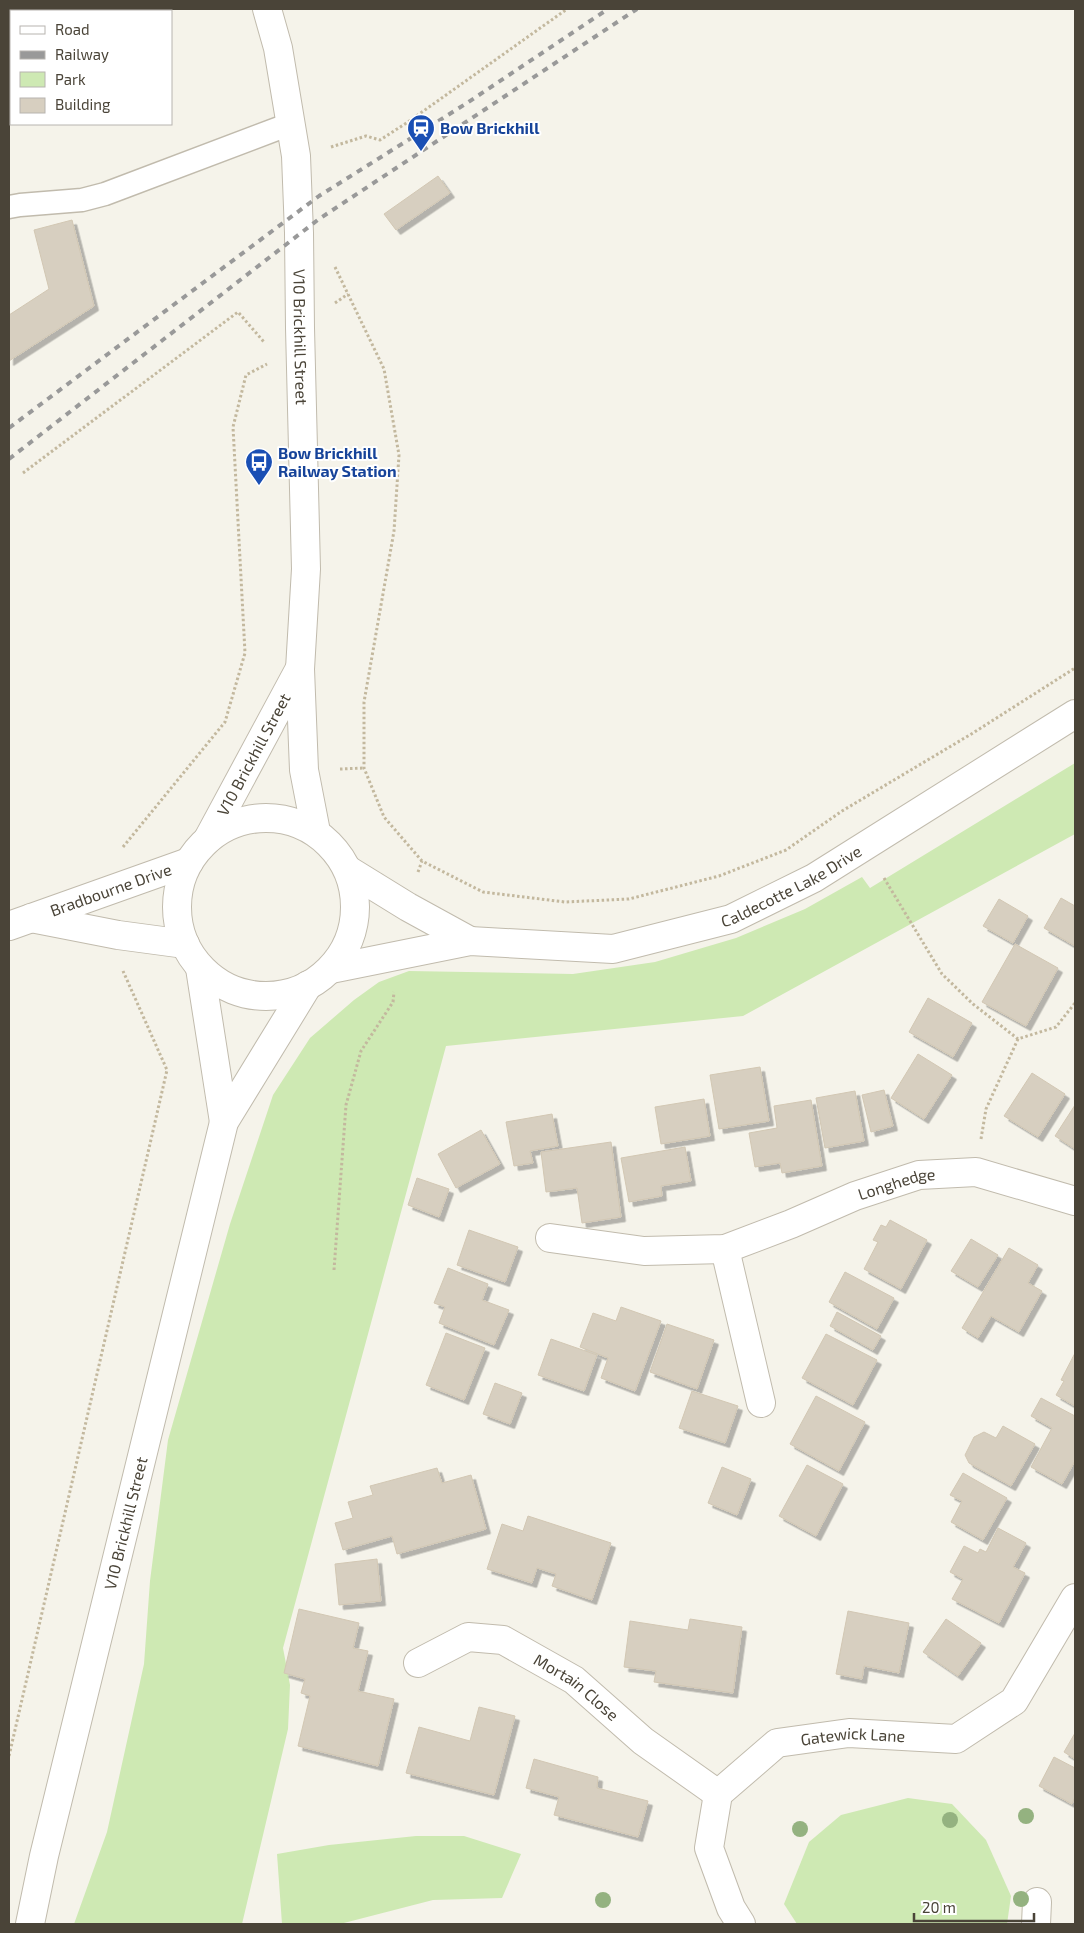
<svg xmlns="http://www.w3.org/2000/svg" width="1084" height="1933" viewBox="0 0 1084 1933" font-family="'Exo 2',sans-serif">
  <style>
    .green { fill: #cee9b3 }
    .building { fill: #d7cfc0; stroke: #d2c7b3; filter: url(#shadow) }
    .lines { fill: none; stroke-linecap: round; stroke-linejoin: round }
    .service-casing { stroke: #c1bbad; stroke-width: 25 }
    .minor-casing { stroke: #c1bbad; stroke-width: 30 }
    .tertiary-casing { stroke: #c1bbad; stroke-width: 30 }
    .path { stroke: #c3b89e; stroke-width: 3; stroke-dasharray: 2.5 2.5; stroke-linecap: butt }
    .service { stroke: #fff; stroke-width: 22 }
    .minor { stroke: #fff; stroke-width: 28 }
    .tertiary { stroke: #fff; stroke-width: 28 }
    .rail { stroke: #999; stroke-width: 4; stroke-dasharray: 6 6; stroke-linecap: butt }
    .tree { fill: #94b280 }
    .labels { text-anchor: middle; stroke-width: 4; stroke-linejoin: round; paint-order: stroke }
    .transit-label { font-size: 16px; font-weight: bold; fill: #164399; stroke: #fff; text-anchor: start }
    .street-label { font-size: 16px; fill: #4a4438; stroke: #fff }
  </style>
  <defs>
    <filter id="shadow"><feDropShadow dx="4.5" dy="4.5" stdDeviation="0" flood-color="#0004"/></filter>
  </defs>
  <rect width="100%" height="100%" fill="#f5f3ea"/>
  <g class="green">
    <path d="M 1075,763 L 1075,834 L 743,1016 L 446,1046 L 283,1648 L 290,1685 L 288,1729 L 242,1924 L 74,1924 L 107,1832 L 144,1664 L 150,1581 L 168,1440 L 230,1224 L 273,1095 L 310,1038 L 354,1000 L 379,982 L 409,971 L 573,974 L 655,962 L 736,938 L 805,909 L 862,877 L 870,888 Z"/>
    <path d="M 908,1798 L 952,1804 L 986,1840 L 1011,1896 L 1007,1924 L 797,1924 L 784,1904 L 809,1842 L 841,1815 Z"/>
    <path d="M 416,1836 L 464,1836 L 521,1854 L 502,1898 L 433,1900 L 340,1924 L 282,1924 L 277,1854 L 329,1845 Z"/>
  </g>
  <g class="building">
    <path d="M 438,176 L 450,193 L 396,230 L 384,214 Z"/>
    <path d="M 72,220 L 94,306 L 9,361 L 9,315 L 49,289 L 34,230 Z"/>
    <path d="M 1061,898 L 1075,906 L 1075,946 L 1044,928 Z"/>
    <path d="M 999,899 L 1028,916 L 1013,943 L 983,926 Z"/>
    <path d="M 1015,944 L 1058,968 L 1026,1026 L 982,1002 Z"/>
    <path d="M 928,998 L 972,1023 L 953,1057 L 909,1032 Z"/>
    <path d="M 918,1054 L 952,1075 L 924,1119 L 891,1098 Z"/>
    <path d="M 760,1067 L 769,1121 L 719,1129 L 710,1075 Z"/>
    <path d="M 1032,1073 L 1065,1094 L 1038,1137 L 1004,1116 Z"/>
    <path d="M 884,1090 L 893,1126 L 871,1132 L 862,1095 Z"/>
    <path d="M 855,1091 L 864,1141 L 825,1148 L 816,1098 Z"/>
    <path d="M 704,1099 L 710,1136 L 661,1144 L 655,1107 Z"/>
    <path d="M 811,1100 L 822,1166 L 782,1173 L 780,1163 L 755,1167 L 749,1133 L 777,1128 L 774,1106 Z"/>
    <path d="M 1075,1105 L 1075,1149 L 1055,1136 Z"/>
    <path d="M 552,1114 L 558,1146 L 530,1151 L 533,1163 L 514,1166 L 506,1122 Z"/>
    <path d="M 481,1130 L 500,1164 L 456,1188 L 438,1154 Z"/>
    <path d="M 611,1142 L 621,1217 L 582,1223 L 577,1188 L 546,1192 L 541,1152 Z"/>
    <path d="M 685,1147 L 691,1181 L 661,1186 L 662,1196 L 629,1202 L 621,1158 Z"/>
    <path d="M 417,1178 L 449,1189 L 439,1217 L 408,1205 Z"/>
    <path d="M 890,1220 L 927,1240 L 901,1289 L 864,1269 L 878,1242 L 873,1240 L 881,1225 L 886,1227 Z"/>
    <path d="M 469,1230 L 518,1247 L 505,1282 L 457,1265 Z"/>
    <path d="M 971,1239 L 998,1255 L 978,1287 L 951,1271 Z"/>
    <path d="M 1009,1248 L 1038,1265 L 1028,1283 L 1042,1291 L 1019,1332 L 991,1316 L 978,1338 L 962,1328 Z"/>
    <path d="M 448,1268 L 488,1284 L 482,1300 L 509,1310 L 494,1345 L 439,1323 L 445,1307 L 434,1303 Z"/>
    <path d="M 845,1272 L 894,1298 L 877,1329 L 829,1302 Z"/>
    <path d="M 621,1307 L 661,1321 L 635,1391 L 601,1378 L 608,1358 L 580,1347 L 593,1313 L 616,1321 Z"/>
    <path d="M 837,1312 L 881,1336 L 873,1350 L 830,1326 Z"/>
    <path d="M 667,1324 L 714,1340 L 697,1389 L 650,1372 Z"/>
    <path d="M 446,1333 L 485,1348 L 464,1400 L 426,1385 Z"/>
    <path d="M 826,1334 L 877,1360 L 853,1405 L 802,1378 Z"/>
    <path d="M 551,1339 L 597,1355 L 584,1391 L 538,1375 Z"/>
    <path d="M 1075,1353 L 1075,1406 L 1056,1395 L 1064,1381 L 1061,1380 Z"/>
    <path d="M 495,1383 L 522,1393 L 510,1424 L 483,1414 Z"/>
    <path d="M 692,1391 L 738,1406 L 725,1443 L 679,1428 Z"/>
    <path d="M 816,1396 L 865,1422 L 839,1471 L 790,1444 Z"/>
    <path d="M 1041,1398 L 1075,1416 L 1075,1461 L 1062,1484 L 1031,1467 L 1052,1428 L 1031,1416 Z"/>
    <path d="M 1003,1426 L 1035,1444 L 1011,1486 L 969,1463 L 965,1455 L 974,1437 L 984,1432 L 996,1438 Z"/>
    <path d="M 807,1465 L 843,1484 L 816,1536 L 779,1516 Z"/>
    <path d="M 722,1467 L 751,1479 L 737,1515 L 708,1503 Z"/>
    <path d="M 437,1468 L 442,1483 L 471,1475 L 486,1529 L 397,1554 L 392,1536 L 343,1550 L 335,1523 L 353,1518 L 348,1502 L 373,1495 L 370,1486 Z"/>
    <path d="M 963,1473 L 1007,1498 L 983,1540 L 951,1522 L 962,1501 L 950,1495 Z"/>
    <path d="M 528,1516 L 611,1543 L 592,1600 L 552,1586 L 556,1574 L 537,1568 L 532,1583 L 487,1569 L 502,1524 L 523,1531 Z"/>
    <path d="M 998,1528 L 1026,1543 L 1013,1567 L 1025,1573 L 999,1623 L 952,1599 L 963,1579 L 950,1572 L 964,1546 L 978,1553 L 980,1549 L 986,1552 Z"/>
    <path d="M 377,1559 L 381,1601 L 339,1605 L 335,1564 Z"/>
    <path d="M 299,1609 L 359,1623 L 353,1648 L 368,1651 L 358,1691 L 394,1699 L 378,1766 L 298,1746 L 310,1696 L 301,1693 L 305,1679 L 284,1673 Z"/>
    <path d="M 848,1611 L 909,1623 L 899,1673 L 864,1666 L 862,1679 L 836,1674 Z"/>
    <path d="M 690,1619 L 742,1627 L 733,1693 L 654,1682 L 656,1671 L 624,1667 L 630,1621 L 688,1630 Z"/>
    <path d="M 946,1619 L 981,1643 L 958,1676 L 923,1652 Z"/>
    <path d="M 479,1707 L 515,1716 L 494,1795 L 406,1773 L 419,1727 L 470,1741 Z"/>
    <path d="M 1075,1733 L 1075,1759 L 1064,1752 Z"/>
    <path d="M 1054,1757 L 1075,1768 L 1075,1797 L 1072,1804 L 1039,1786 Z"/>
    <path d="M 534,1759 L 598,1777 L 597,1788 L 648,1801 L 638,1837 L 554,1815 L 559,1797 L 526,1788 Z"/>
  </g>
  <g class="lines">
    <g class="service-casing">
      <path id="service" d="M 9,207 L 20,205 L 82,200 L 105,194 L 290,124"/>
    </g>
    <g class="minor-casing">
      <g id="minor">
        <path d="M 348,870 L 408,907 L 470,941"/>
        <path d="M 31,918 L 118,935 L 185,944"/>
        <path id="s1" d="M 9,926 L 189,862"/>
        <path id="s2" d="M 331,969 L 470,941 L 613,949 L 731,919 L 814,878 L 1075,714"/>
        <path id="s3" d="M 550,1238 L 644,1251 L 725,1249 L 791,1224 L 855,1196 L 919,1175 L 976,1172 L 1075,1201"/>
        <path d="M 725,1249 L 761,1403"/>
        <path id="s4" d="M 418,1663 L 468,1637 L 503,1640 L 574,1680 L 643,1741 L 718,1794"/>
        <path id="s5" d="M 741,1924 L 731,1908 L 709,1848 L 718,1794 L 777,1743 L 849,1733 L 956,1739 L 1014,1701 L 1075,1598"/>
        <path d="M 1036,1924 L 1037,1902"/>
      </g>
    </g>
    <g class="tertiary-casing">
      <g id="tertiary">
        <path id="s6" d="M 267,9 L 278,48 L 296,156 L 299,233 L 300,328 L 306,569 L 300,669 L 304,770 L 316,832"/>
        <circle cx="266" cy="907" r="89"/>
        <path id="s7" d="M 208,839 L 299,670"/>
        <path d="M 200,968 L 224,1122"/>
        <path id="s8" d="M 30,1924 L 44,1856 L 224,1122 L 308,985"/>
      </g>
    </g>
    <g class="path">
      <path d="M 331,147 L 366,136 L 380,140 L 408,122 L 567,9"/>
      <path d="M 335,267 L 384,369 L 399,455 L 394,531 L 364,702 L 364,768 L 384,817 L 422,861 L 483,892 L 565,902 L 629,899 L 719,876 L 786,850 L 842,811 L 973,733 L 1075,668"/>
      <path d="M 335,303 L 348,294"/>
      <path d="M 23,473 L 238,312 L 264,342"/>
      <path d="M 340,769 L 364,768"/>
      <path d="M 123,847 L 225,722 L 245,653 L 233,427 L 246,375 L 267,364"/>
      <path d="M 418,872 L 422,861"/>
      <path d="M 884,878 L 942,974 L 973,1004 L 1018,1039 L 1056,1027 L 1075,1003"/>
      <path d="M 981,1139 L 986,1109 L 1018,1039"/>
      <path d="M 334,1270 L 346,1105 L 361,1051 L 393,1002 L 394,992"/>
      <path d="M 9,1756 L 167,1070 L 123,971"/>
    </g>
    <use href="#service" class="service"/>
    <use href="#minor" class="minor"/>
    <use href="#tertiary" class="tertiary"/>
    <g class="rail">
      <path d="M 9,428 L 319,196 L 467,103 L 608,9"/>
      <path d="M 9,459 L 319,219 L 637,9"/>
    </g>
  </g>
  <g class="tree">
    <circle cx="1026" cy="1816" r="8"/>
    <circle cx="950" cy="1820" r="8"/>
    <circle cx="800" cy="1829" r="8"/>
    <circle cx="1021" cy="1899" r="8"/>
    <circle cx="603" cy="1900" r="8"/>
  </g>
  <defs>
    <g id="station-pin" transform="scale(1.4375)"><path d="M0 17L-7.5 6A9.5 9.5 0 1 1 7.5 6Z" fill="#1a4fb4" stroke="#fff"/><path d="M-3-6H3Q5-6 5-4V2Q5 4 3 4L4.5 6H3L1.5 4h-3L-3 6H-4.5L-3 4Q-5 4-5 2V-4Q-5-6-3-6ZM-3.5-4v3h7v-3ZM-3.5 1v1.5H-2V1ZM2 1v1.5H3.5V1Z" fill="#fff"/></g>
    <g id="bus-pin" transform="scale(1.4375)"><path d="M0 17L-7.5 6A9.5 9.5 0 1 1 7.5 6Z" fill="#1a4fb4" stroke="#fff"/><path d="M-5-6H5V4H4V6H2V4H-2V6H-4V4H-5ZM-3.5-4V0h7V-4ZM-3.5 1.2v1.5H-2V1.2ZM2 1.2v1.5H3.5V1.2Z" fill="#fff"/></g>
  </defs>
  <g fill-rule="evenodd">
    <use href="#station-pin" x="421" y="128"/>
    <use href="#bus-pin" x="259" y="462"/>
  </g>
  <g class="labels">
    <g class="transit-label">
      <text x="440" y="134">Bow Brickhill</text>
      <text x="278" y="459">Bow Brickhill<tspan x="278" dy="18">Railway Station</tspan></text>
    </g>
    <g class="street-label">
      <text dy="6" stroke="none"><textPath href="#s6" startOffset="331">V10 Brickhill Street</textPath></text>
      <text dy="6" stroke="none"><textPath href="#s7" startOffset="96">V10 Brickhill Street</textPath></text>
      <text dy="6" stroke="none"><textPath href="#s2" startOffset="475">Caldecotte Lake Drive</textPath></text>
      <text dy="6" stroke="none"><textPath href="#s1" startOffset="108">Bradbourne Drive</textPath></text>
      <text dy="6" stroke="none"><textPath href="#s3" startOffset="360">Longhedge</textPath></text>
      <text dy="6" stroke="none"><textPath href="#s8" startOffset="412">V10 Brickhill Street</textPath></text>
      <text dy="6" stroke="none"><textPath href="#s4" startOffset="179">Mortain Close</textPath></text>
      <text dy="6" stroke="none"><textPath href="#s5" startOffset="292">Gatewick Lane</textPath></text>
    </g>
  </g>
  <rect width="1084" height="1933" fill="none" stroke="#4a4438" stroke-width="20"/>
  <rect x="10" y="10" width="162" height="115" fill="#ffffff" stroke="#b7b4af"/>
  <rect x="20" y="26" width="25" height="8" fill="#ffffff" stroke="#b7b4af"/>
  <text x="55" y="35" font-size="15" fill="#4a4438">Road</text>
  <rect x="20" y="51" width="25" height="8" fill="#999999" stroke="#b7b4af"/>
  <text x="55" y="60" font-size="15" fill="#4a4438">Railway</text>
  <rect x="20" y="72" width="25" height="15" fill="#cee9b3" stroke="#b7b4af"/>
  <text x="55" y="85" font-size="15" fill="#4a4438">Park</text>
  <rect x="20" y="98" width="25" height="15" fill="#d7cfc0" stroke="#b7b4af"/>
  <text x="55" y="110" font-size="15" fill="#4a4438">Building</text>
  <path d="M914 1913v8h120v-8" fill="none" stroke="#4a4438" stroke-width="2.5"/>
  <text x="922" y="1913" font-size="15" fill="#4a4438" stroke="#ffffff" stroke-width="4" paint-order="stroke">20 m</text>
</svg>
